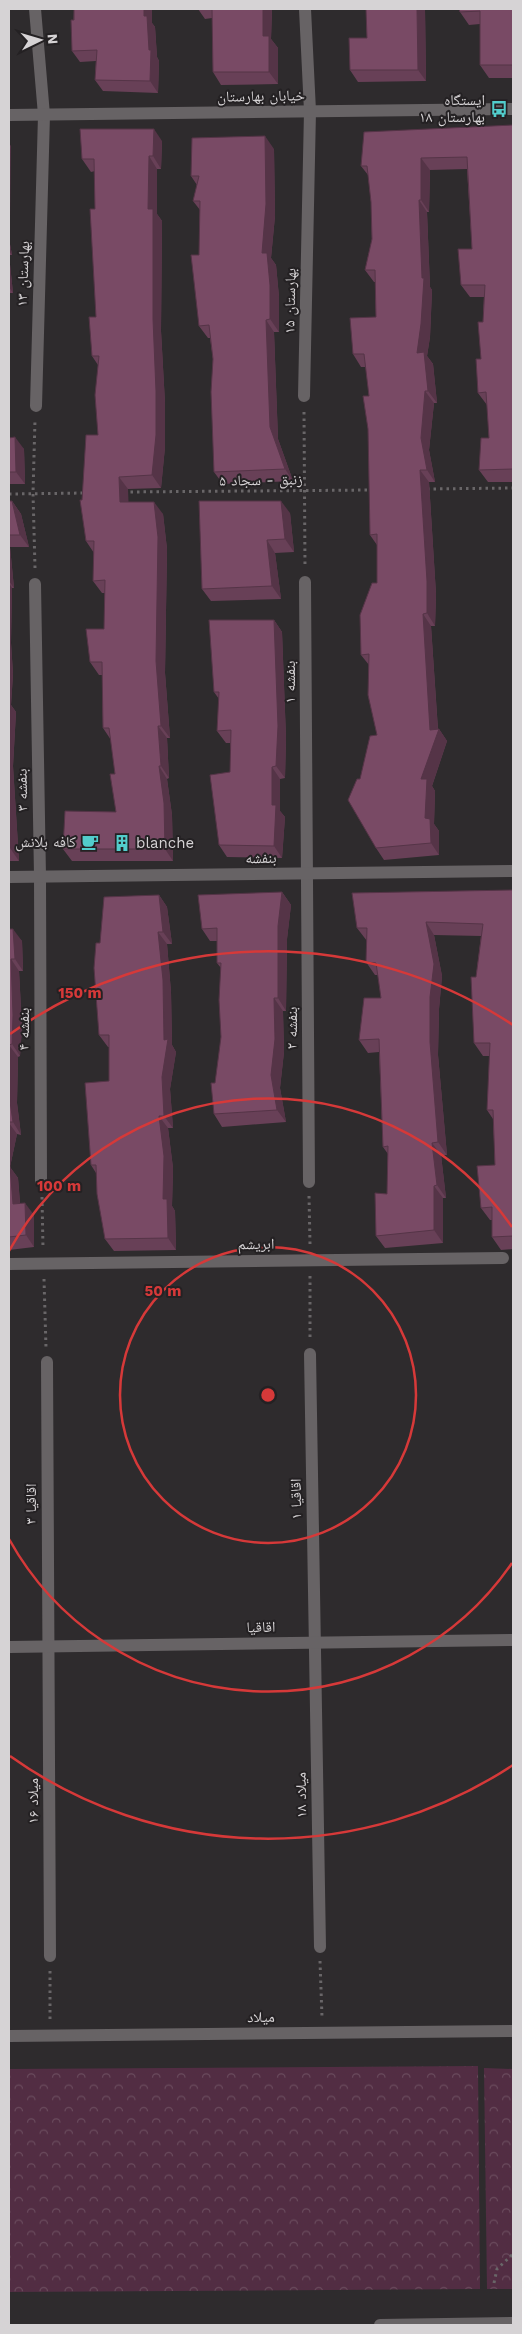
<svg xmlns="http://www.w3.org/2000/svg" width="522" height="2334" viewBox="0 0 522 2334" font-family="'Work Sans','Noto Naskh Arabic',sans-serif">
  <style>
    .forest { fill: url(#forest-crowns) }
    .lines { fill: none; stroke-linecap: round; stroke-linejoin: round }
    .path { stroke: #696668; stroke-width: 3; stroke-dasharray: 2.5 4; stroke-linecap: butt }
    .minor { stroke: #676365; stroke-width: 12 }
    .tertiary { stroke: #676365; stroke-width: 12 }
    .wall { fill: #684057 }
    .shaded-wall { fill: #553447 }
    .building { fill: #794a65; stroke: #553447 }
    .ring { fill: none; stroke: #d63939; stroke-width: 2.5 }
    .labels { text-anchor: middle; stroke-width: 4; stroke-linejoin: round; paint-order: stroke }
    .street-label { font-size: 15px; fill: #d6d3d5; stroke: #242123 }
    .poi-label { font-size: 15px; fill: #d6d3d5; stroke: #242123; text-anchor: end }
    .centre { fill: #d63939; stroke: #242123; stroke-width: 2.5 }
    .ring-label { font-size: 15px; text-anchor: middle; font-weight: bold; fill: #d63939; stroke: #242123; stroke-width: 4; stroke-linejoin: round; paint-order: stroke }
  </style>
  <defs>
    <pattern id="forest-crowns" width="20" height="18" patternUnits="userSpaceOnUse" patternTransform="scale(1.25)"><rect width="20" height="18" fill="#522d43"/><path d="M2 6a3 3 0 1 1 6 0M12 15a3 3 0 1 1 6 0" fill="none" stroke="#6a4b5d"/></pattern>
  </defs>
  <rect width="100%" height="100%" fill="#2e2b2d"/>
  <g class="forest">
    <path d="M 478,2066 L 480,2289 L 9,2292 L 9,2069 Z"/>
    <path d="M 484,2068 L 513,2069 L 513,2289 L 487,2289 Z"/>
  </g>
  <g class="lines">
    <g class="path">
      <path d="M 304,412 L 305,568"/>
      <path d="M 427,489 L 513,488"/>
      <path d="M 124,492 L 373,490"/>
      <path d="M 9,494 L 86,493"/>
      <path d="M 35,568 L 33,493 L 35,420"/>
      <path d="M 309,1196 L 310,1244"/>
      <path d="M 42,1197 L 43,1248"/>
      <path d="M 310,1276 L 310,1339"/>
      <path d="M 44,1279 L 46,1348"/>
      <path d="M 320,1961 L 322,2017"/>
      <path d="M 50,1971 L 50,2020"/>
      <path d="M 494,2283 L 497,2269 L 513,2254"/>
    </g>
    <g class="minor">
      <path d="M 35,9 L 44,115 L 36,406"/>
      <path d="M 304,396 L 310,111 L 305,9"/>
      <path d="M 305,582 L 309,1182"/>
      <path d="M 35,584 L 40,876 L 41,1181"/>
      <path d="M 9,877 L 513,871"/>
      <path d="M 9,1264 L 503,1258"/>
      <path d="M 310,1354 L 320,1947"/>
      <path d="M 47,1362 L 50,1956"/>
      <path d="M 9,1647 L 513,1640"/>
      <path d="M 9,2036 L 513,2031"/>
    </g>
    <g class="tertiary">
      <path d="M 9,115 L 513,109"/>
      <path d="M 380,2325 L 513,2323"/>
    </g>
  </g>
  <g class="wall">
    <path d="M 74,9 L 152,9 L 152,23 L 155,27 L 157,57 L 159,61 L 158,93 L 103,91 L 95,80 L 96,61 L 80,62 L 72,51 Z"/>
    <path d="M 198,9 L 272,9 L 271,39 L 278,48 L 278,84 L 221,85 L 213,72 L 212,18 L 205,19 Z"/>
    <path d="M 366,9 L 425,9 L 426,81 L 358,82 L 350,70 L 367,38 Z"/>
    <path d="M 513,9 L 513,78 L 489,78 L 480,65 L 480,24 L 469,25 L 460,12 Z"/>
    <path d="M 513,125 L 513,482 L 488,482 L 479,470 L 489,438 L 487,405 L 478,393 L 481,359 L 484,297 L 470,297 L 461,285 L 472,249 L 467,169 L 430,170 L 429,212 L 427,212 L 430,287 L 432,290 L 430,337 L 427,356 L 433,364 L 437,403 L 434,403 L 429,450 L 435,482 L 429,482 L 436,594 L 435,626 L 431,626 L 438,729 L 439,729 L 447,741 L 432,786 L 435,791 L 434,824 L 439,831 L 439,855 L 384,860 L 376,848 L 360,779 L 377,735 L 369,665 L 361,655 L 377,583 L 377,545 L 370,535 L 369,396 L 366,367 L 361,367 L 353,354 L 376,317 L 375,282 L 374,282 L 365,270 L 372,239 L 371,202 L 368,175 L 361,166 Z"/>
    <path d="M 162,141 L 161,169 L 157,169 L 157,214 L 162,221 L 161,331 L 165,403 L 165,447 L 161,488 L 128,489 L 128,502 L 163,514 L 167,549 L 165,673 L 170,738 L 167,738 L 169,778 L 167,779 L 172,815 L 173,861 L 72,861 L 63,849 L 116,812 L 115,774 L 111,740 L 103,728 L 102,675 L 99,675 L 90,662 L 104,629 L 105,593 L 102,593 L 93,581 L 94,553 L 86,541 L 82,500 L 98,435 L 98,365 L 92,356 L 96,317 L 95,171 L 91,172 L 82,159 Z"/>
    <path d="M 274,149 L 275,216 L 271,258 L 276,265 L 279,297 L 279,332 L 274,332 L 278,439 L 293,481 L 223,484 L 214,472 L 213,359 L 210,338 L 208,338 L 199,326 L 199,255 L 200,210 L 193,201 L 197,185 L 191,176 Z"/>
    <path d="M 9,239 L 12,255 L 9,255 L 13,293 L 9,293 L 9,297 Z"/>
    <path d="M 9,438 L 24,449 L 25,484 L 9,484 Z"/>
    <path d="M 9,501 L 12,501 L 21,514 L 29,547 L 10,547 L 14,588 L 12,588 L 11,643 L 13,674 L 11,705 L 16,712 L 13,766 L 19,861 L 9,861 Z"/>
    <path d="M 290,513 L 294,552 L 275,553 L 281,599 L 211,601 L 202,589 Z"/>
    <path d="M 274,620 L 282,632 L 286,738 L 285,778 L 280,779 L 280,811 L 285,817 L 282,858 L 227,857 L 219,845 L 230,772 L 230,743 L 226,743 L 217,731 L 219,699 L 214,692 Z"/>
    <path d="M 513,890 L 513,1249 L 501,1250 L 492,1237 L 492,1220 L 490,1220 L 481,1208 L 495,1165 L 493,1119 L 487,1110 L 490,1056 L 483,1056 L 474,1043 L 476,977 L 481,936 L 434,935 L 442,976 L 439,1009 L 438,1055 L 447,1155 L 441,1155 L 446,1198 L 443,1198 L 443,1243 L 385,1248 L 376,1236 L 387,1194 L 388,1154 L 383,1147 L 379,1052 L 368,1053 L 359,1040 L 381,998 L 378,975 L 375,975 L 366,962 L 367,941 L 357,928 Z"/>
    <path d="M 282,892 L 291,905 L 287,939 L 286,1011 L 283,1011 L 284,1052 L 280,1088 L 286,1122 L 222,1127 L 214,1114 L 221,1037 L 221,968 L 217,963 L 217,941 L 210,941 L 202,929 Z"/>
    <path d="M 159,895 L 167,907 L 172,944 L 167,944 L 171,992 L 172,1045 L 176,1052 L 170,1089 L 173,1128 L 168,1128 L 173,1168 L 172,1206 L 175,1211 L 176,1250 L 114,1251 L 105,1239 L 96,1173 L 91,1165 L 109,1081 L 109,1047 L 108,1047 L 99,1035 Z"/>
    <path d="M 9,929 L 22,941 L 23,971 L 19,971 L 22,1027 L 20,1056 L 18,1057 L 17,1103 L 21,1135 L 17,1134 L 10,1167 L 18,1178 L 20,1203 L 34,1215 L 34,1247 L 9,1250 Z"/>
  </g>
  <g class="shaded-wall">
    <path d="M 144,9 L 152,9 L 152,23 L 155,27 L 157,57 L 159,61 L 158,93 L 150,81 L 149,50 L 144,16 Z"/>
    <path d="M 263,9 L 272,9 L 271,39 L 278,48 L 278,84 L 269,72 L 263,36 Z"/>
    <path d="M 417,9 L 425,9 L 426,81 L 418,70 Z"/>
    <path d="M 154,129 L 162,141 L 161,169 L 153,156 Z"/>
    <path d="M 265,136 L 274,149 L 275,216 L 271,258 L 276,265 L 279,297 L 279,332 L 270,319 L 262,253 Z"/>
    <path d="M 9,143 L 11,146 L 10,218 L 9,216 Z"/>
    <path d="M 149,156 L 157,169 L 157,214 L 162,221 L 161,331 L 165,403 L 165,447 L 161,488 L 152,475 L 148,209 Z"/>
    <path d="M 421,158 L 430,170 L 429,212 L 421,200 Z"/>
    <path d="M 419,200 L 427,212 L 430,287 L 432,290 L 430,337 L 427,356 L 433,364 L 437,403 L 428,391 L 417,353 L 422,278 Z"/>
    <path d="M 9,239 L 12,255 L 9,251 Z"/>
    <path d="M 9,254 L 9,255 L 13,293 L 9,287 Z"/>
    <path d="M 266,320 L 274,332 L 278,439 L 293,481 L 285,469 L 270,427 Z"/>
    <path d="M 9,354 L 10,362 L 9,401 Z"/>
    <path d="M 425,391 L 434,403 L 429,450 L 435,482 L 427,470 L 421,438 Z"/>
    <path d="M 15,437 L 24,449 L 25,484 L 16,472 Z"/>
    <path d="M 420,470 L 429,482 L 436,594 L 435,626 L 427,613 Z"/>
    <path d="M 119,477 L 128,489 L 129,514 L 120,502 Z"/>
    <path d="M 12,501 L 21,514 L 29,547 L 20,535 Z"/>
    <path d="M 281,501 L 290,513 L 294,552 L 285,539 Z"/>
    <path d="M 154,502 L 163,514 L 167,549 L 165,673 L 170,738 L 161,726 L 156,661 Z"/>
    <path d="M 267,540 L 275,553 L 281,599 L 272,586 Z"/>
    <path d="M 9,546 L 10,547 L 14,588 L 9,581 Z"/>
    <path d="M 9,583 L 12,588 L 11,643 L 13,674 L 11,705 L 16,712 L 13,766 L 19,861 L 10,848 L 9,828 Z"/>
    <path d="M 423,614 L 431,626 L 438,731 L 439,729 L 447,741 L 432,786 L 435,791 L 434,824 L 439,831 L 439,855 L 431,843 L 425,818 L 421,779 L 430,730 Z"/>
    <path d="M 274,620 L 282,632 L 286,738 L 285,778 L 276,766 Z"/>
    <path d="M 158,726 L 167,738 L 169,778 L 161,766 Z"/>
    <path d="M 159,766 L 167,779 L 172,815 L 173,861 L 165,849 Z"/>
    <path d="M 272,767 L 280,779 L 280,811 L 285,817 L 282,858 L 274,846 L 272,805 Z"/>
    <path d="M 282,892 L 291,905 L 287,939 L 286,1011 L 278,998 L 278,926 Z"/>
    <path d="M 159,895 L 167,907 L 172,944 L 163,932 Z"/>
    <path d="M 426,922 L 434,935 L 442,976 L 439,1009 L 438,1055 L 447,1155 L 438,1142 L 430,1042 Z"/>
    <path d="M 13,929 L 22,941 L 23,971 L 15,959 Z"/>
    <path d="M 158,932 L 167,944 L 171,992 L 172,1045 L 176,1052 L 170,1089 L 173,1128 L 164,1116 L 162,1077 L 164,1040 Z"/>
    <path d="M 11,959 L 19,971 L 22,1027 L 20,1056 L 12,1044 Z"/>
    <path d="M 274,998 L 283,1011 L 284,1052 L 280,1088 L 286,1122 L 277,1110 L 271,1075 Z"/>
    <path d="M 9,1045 L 18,1057 L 17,1103 L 21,1135 L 13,1122 L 9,1095 Z"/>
    <path d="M 159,1116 L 168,1128 L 173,1168 L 172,1206 L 175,1211 L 176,1250 L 168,1238 L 163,1199 Z"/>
    <path d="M 9,1123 L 17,1134 L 10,1167 L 18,1178 L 21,1216 L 13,1204 L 9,1174 Z"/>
    <path d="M 432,1143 L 441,1155 L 446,1198 L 437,1185 Z"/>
    <path d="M 434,1186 L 443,1198 L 443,1243 L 434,1230 Z"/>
    <path d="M 25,1203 L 34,1215 L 34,1247 L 26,1235 Z"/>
  </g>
  <g class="building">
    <path d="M 74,9 L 144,9 L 144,16 L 147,16 L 149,50 L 151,50 L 150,81 L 95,80 L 97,50 L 72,51 L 71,20 L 74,20 Z"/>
    <path d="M 212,9 L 263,9 L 263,36 L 269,36 L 269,72 L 213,72 Z"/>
    <path d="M 366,9 L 417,9 L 418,70 L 350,70 L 349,38 L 367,38 Z"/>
    <path d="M 459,9 L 513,9 L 513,65 L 480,65 L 480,11 L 460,12 Z"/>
    <path d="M 513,125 L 513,469 L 479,470 L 481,438 L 489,438 L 486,392 L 478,393 L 476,359 L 481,359 L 478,322 L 483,322 L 485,285 L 461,285 L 458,249 L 472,249 L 467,157 L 421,158 L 421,200 L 419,200 L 422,278 L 424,278 L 421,324 L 417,353 L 424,352 L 428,391 L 425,391 L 421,438 L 427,470 L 420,470 L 427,581 L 427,613 L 423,614 L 430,730 L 439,729 L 421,779 L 427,779 L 425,818 L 430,819 L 431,843 L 376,848 L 348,800 L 357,779 L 360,779 L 370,736 L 377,735 L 368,695 L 369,654 L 361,655 L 360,615 L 372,583 L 377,583 L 377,534 L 370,535 L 368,429 L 363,396 L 369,396 L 364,354 L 353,354 L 350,318 L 376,317 L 375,270 L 365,270 L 372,239 L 371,202 L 367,166 L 361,166 L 364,132 Z"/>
    <path d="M 80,129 L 154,129 L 153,156 L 149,156 L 148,209 L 153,209 L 153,319 L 156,391 L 156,435 L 152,475 L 119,477 L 120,502 L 154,502 L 158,537 L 156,661 L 161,726 L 158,726 L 161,766 L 159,766 L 164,803 L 165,849 L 63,849 L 65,811 L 116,812 L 110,774 L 115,774 L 109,728 L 103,728 L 102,662 L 90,662 L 86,629 L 104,629 L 105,580 L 93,581 L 94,541 L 86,541 L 80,500 L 82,500 L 86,435 L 98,435 L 95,395 L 99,356 L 92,356 L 89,317 L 96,317 L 90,209 L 95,209 L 94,159 L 82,159 Z"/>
    <path d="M 265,136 L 266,204 L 262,253 L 267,253 L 270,285 L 270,319 L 266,320 L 270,427 L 285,469 L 214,472 L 211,392 L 213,359 L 209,325 L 199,326 L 191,255 L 199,255 L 200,201 L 193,201 L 199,176 L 191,176 L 192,138 Z"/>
    <path d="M 15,437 L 16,472 L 9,472 L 9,438 Z"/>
    <path d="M 9,501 L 12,501 L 20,535 L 9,535 Z"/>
    <path d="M 199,501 L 281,501 L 285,539 L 267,540 L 272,586 L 202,589 Z"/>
    <path d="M 209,620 L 274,620 L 278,726 L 276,766 L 272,767 L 272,805 L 276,805 L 274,846 L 219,845 L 210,775 L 230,772 L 231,730 L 217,731 L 219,692 L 214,692 Z"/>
    <path d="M 9,828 L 10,848 L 9,848 Z"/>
    <path d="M 513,890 L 513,1236 L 492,1237 L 492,1207 L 481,1208 L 477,1166 L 495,1165 L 493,1110 L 487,1110 L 490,1043 L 474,1043 L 471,977 L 476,977 L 483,924 L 426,922 L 434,964 L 430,997 L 430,1042 L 438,1142 L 432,1143 L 437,1185 L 434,1186 L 434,1230 L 376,1236 L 375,1193 L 387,1194 L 388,1146 L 383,1147 L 379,1039 L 359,1040 L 364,998 L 381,998 L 376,963 L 366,962 L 367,928 L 357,928 L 352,893 Z"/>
    <path d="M 282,892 L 278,926 L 278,998 L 274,998 L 275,1039 L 271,1075 L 277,1110 L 214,1114 L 211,1083 L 215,1083 L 221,1037 L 219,1000 L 221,963 L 217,963 L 217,928 L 202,929 L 198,895 Z"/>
    <path d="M 159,895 L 163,932 L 158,932 L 163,980 L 164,1040 L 168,1039 L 162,1077 L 164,1116 L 159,1116 L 164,1156 L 163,1199 L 167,1199 L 168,1238 L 105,1239 L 97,1194 L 96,1165 L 91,1165 L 85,1083 L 109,1081 L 109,1035 L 99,1035 L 94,968 L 96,943 L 100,943 L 104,897 Z"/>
    <path d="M 9,929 L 13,929 L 15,959 L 11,959 L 13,1015 L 12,1044 L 9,1045 L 9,1063 Z"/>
    <path d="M 9,1095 L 13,1122 L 9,1122 Z"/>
    <path d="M 9,1166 L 10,1166 L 13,1204 L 25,1203 L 26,1235 L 9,1237 Z"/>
  </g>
  <g class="ring">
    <circle cx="268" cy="1395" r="148"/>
    <path d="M512 1563A296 296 0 0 1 9 1539M9 1251A296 296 0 0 1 512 1227"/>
    <path d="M513 1765A444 444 0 0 1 10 1756M10 1034A444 444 0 0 1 513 1025"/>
  </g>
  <defs>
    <g id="bus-bare" transform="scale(1.35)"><path d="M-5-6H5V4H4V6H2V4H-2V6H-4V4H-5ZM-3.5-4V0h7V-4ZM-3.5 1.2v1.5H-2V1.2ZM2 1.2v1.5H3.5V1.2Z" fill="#52cdcc" stroke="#242123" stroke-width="2.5" paint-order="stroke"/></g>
    <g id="cafe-bare" transform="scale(1.35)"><path d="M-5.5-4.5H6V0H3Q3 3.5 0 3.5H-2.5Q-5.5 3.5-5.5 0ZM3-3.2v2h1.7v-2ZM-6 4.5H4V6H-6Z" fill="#52cdcc" stroke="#242123" stroke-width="2.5" paint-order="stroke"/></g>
    <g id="building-bare" transform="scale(1.35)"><path d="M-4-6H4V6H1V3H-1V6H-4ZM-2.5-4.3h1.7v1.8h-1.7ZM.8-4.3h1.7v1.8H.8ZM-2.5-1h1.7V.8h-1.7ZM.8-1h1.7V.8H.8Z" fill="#52cdcc" stroke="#242123" stroke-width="2.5" paint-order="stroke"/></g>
  </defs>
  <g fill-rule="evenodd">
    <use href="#bus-bare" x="499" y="109"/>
    <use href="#cafe-bare" x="90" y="842"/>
    <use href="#building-bare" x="122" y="843"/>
  </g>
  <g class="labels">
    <g class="street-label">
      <text transform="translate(261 96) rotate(-1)" y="5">خیابان بهارستان</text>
      <text transform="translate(23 274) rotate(-88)" y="5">بهارستان ۱۳</text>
      <text transform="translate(290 301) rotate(-89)" y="5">بهارستان ۱۵</text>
      <text transform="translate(261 480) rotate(-1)" y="5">زنبق - سجاد ۵</text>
      <text transform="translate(290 682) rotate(-90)" y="5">بنفشه ۱</text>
      <text transform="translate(22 790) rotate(-91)" y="5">بنفشه ۳</text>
      <text transform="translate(261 858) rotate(-1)" y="5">بنفشه</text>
      <text transform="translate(292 1028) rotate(-90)" y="5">بنفشه ۲</text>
      <text transform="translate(24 1029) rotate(-90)" y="5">بنفشه ۴</text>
      <text transform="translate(256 1244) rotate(-1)" y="5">ابریشم</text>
      <text transform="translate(296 1499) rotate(-91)" y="5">اقاقیا ۱</text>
      <text transform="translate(31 1504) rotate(-90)" y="5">اقاقیا ۳</text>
      <text transform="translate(261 1627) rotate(-1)" y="5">اقاقیا</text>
      <text transform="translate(301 1795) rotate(-91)" y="5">میلاد ۱۸</text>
      <text transform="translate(33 1801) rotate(-90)" y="5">میلاد ۱۶</text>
      <text transform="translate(261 2017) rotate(-1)" y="5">میلاد</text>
    </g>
    <g class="poi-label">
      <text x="485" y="105">ایستگاه<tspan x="485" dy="17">بهارستان ۱۸</tspan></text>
      <text x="76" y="847">کافه بلانش</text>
      <text x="136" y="848" text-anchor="start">blanche</text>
    </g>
  </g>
  <circle cx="268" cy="1395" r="8" class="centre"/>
  <g class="ring-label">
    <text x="80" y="998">150 m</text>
    <text x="59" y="1191">100 m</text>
    <text x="163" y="1296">50 m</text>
  </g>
  <rect width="522" height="2334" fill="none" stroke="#d6d3d5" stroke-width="20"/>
  <g transform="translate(40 40) rotate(85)" stroke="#242123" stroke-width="4" paint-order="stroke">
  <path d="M0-4L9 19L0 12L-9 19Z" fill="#d6d3d5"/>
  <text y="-8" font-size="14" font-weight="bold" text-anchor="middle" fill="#d6d3d5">N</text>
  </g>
</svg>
